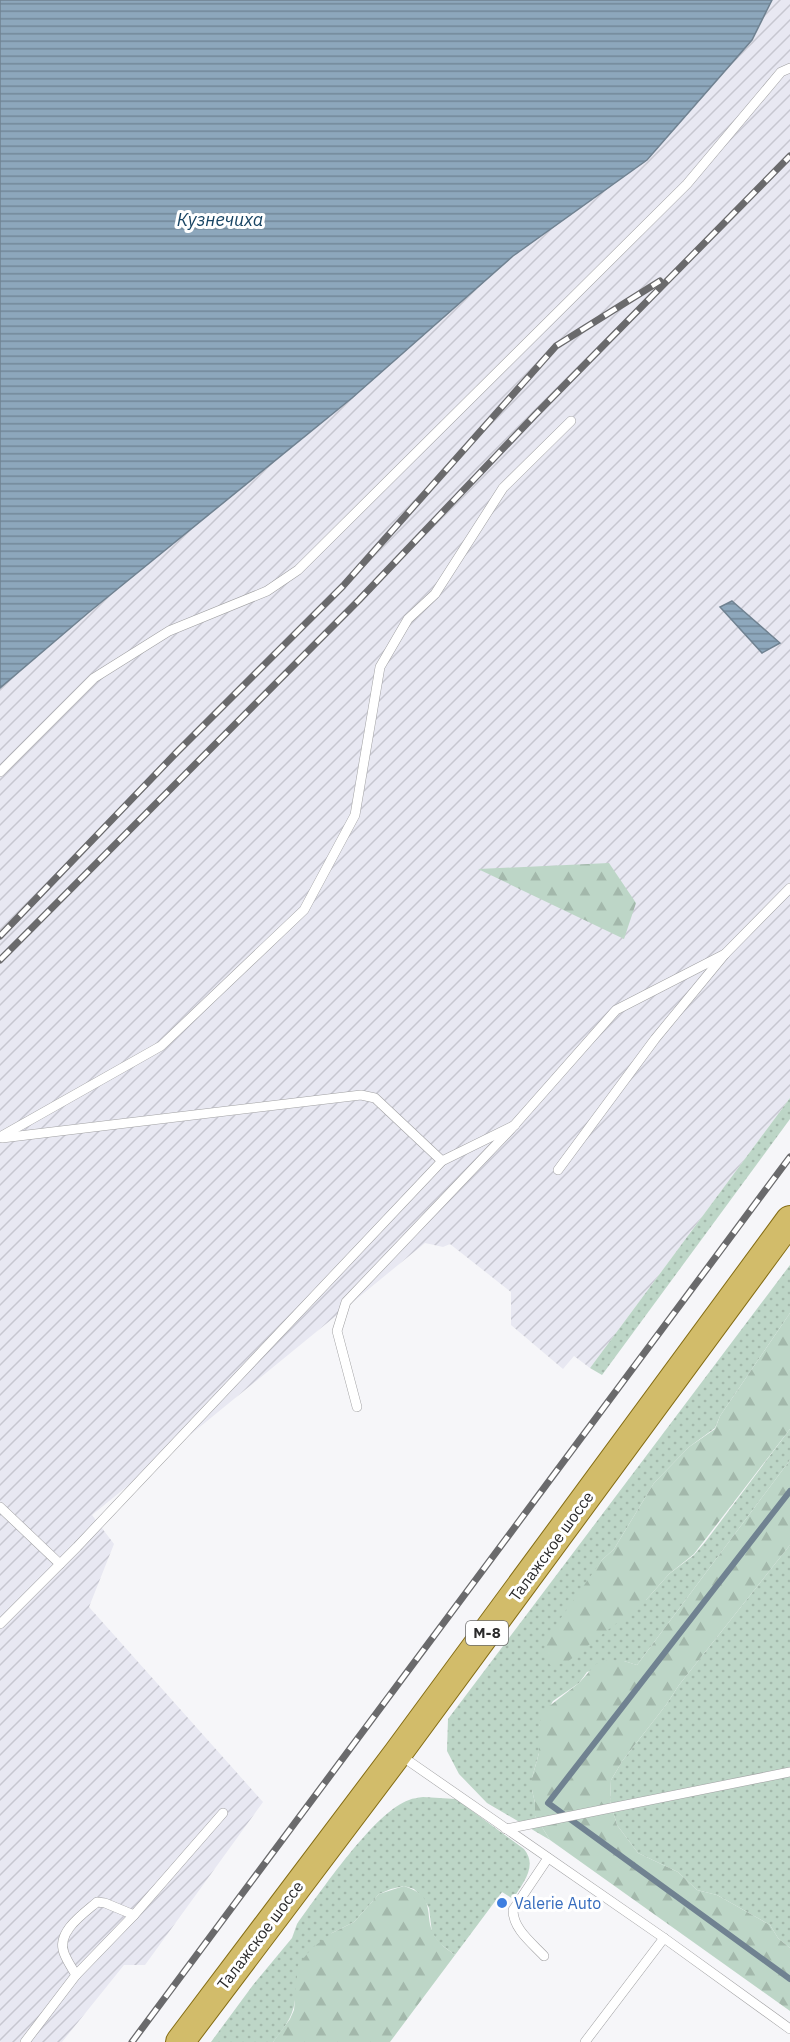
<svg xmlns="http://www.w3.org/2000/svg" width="790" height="2042" viewBox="0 0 790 2042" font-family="'IBM Plex Sans',sans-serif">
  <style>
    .industrial { fill: url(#industrial-furrows) }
    .grass { fill: url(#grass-dots) }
    .forest { fill: url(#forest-firs) }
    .water { fill: url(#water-rules); stroke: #708291; stroke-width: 1.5 }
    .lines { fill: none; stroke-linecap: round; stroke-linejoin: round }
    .stream { stroke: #708291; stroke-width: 6 }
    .service-casing { stroke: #a0a0a2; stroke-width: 10 }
    .primary-casing { stroke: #846c13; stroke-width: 30 }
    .service { stroke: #fff; stroke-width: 9 }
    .primary { stroke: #d2bc6a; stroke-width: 28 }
    .rail-casing { stroke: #6a6a6c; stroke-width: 7 }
    .rail { stroke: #fff; stroke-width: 4.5; stroke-dasharray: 14; stroke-linecap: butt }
    .shop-dot { fill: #3f7fe0; stroke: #fff; stroke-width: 2 }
    .labels { text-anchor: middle; stroke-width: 6; stroke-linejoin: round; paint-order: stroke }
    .shield { fill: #fff; stroke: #6b6b6b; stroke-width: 1.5 }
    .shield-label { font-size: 15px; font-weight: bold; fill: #2b2b2c }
    .street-label { font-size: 16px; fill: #2b2b2c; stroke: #fff }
    .shop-label { font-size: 16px; fill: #366cbe; stroke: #fff; text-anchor: start }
    .water-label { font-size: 18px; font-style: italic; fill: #174463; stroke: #fff }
  </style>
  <defs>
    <pattern id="industrial-furrows" width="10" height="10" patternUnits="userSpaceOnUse" patternTransform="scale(1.5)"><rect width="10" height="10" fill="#e8e8f2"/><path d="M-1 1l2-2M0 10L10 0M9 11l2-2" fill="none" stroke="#c7c7d0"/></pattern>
    <pattern id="grass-dots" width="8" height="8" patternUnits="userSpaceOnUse" patternTransform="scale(1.5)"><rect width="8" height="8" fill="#bdd6c7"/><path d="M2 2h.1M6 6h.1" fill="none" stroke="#a3b8ab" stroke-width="1.8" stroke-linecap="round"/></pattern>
    <pattern id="forest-firs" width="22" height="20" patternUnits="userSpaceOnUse" patternTransform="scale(1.5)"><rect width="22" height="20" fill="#bdd6c7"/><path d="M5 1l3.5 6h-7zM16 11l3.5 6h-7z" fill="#a3b8ab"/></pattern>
    <pattern id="water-rules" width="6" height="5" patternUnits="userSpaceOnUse" patternTransform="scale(1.5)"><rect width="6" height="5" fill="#8da7bc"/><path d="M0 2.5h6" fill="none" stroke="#738899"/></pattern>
  </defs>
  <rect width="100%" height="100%" fill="#f6f6f9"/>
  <path class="industrial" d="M 772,0 L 790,0 L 790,1098 L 590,1368 L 574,1356 L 563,1369 L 511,1325 L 511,1292 L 450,1244 L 443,1247 L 425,1243 L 92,1515 L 114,1544 L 89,1607 L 263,1802 L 145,1965 L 124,1965 L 62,2042 L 0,2042 L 0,688 L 513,256 L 647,160 L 752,40 Z"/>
  <g class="grass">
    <path d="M 790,1098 L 790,1119 L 602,1375 L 590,1368 Z"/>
    <path d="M 790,1265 L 790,1313 L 720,1416 L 715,1428 L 689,1447 L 654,1483 L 614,1549 L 602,1560 L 594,1573 L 646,1600 L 669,1574 L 694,1555 L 706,1541 L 790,1429 L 790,1460 L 637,1665 L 624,1661 L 587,1672 L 579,1683 L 553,1701 L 539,1726 L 539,1753 L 532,1778 L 532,1790 L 535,1803 L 535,1816 L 550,1840 L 487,1803 L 459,1774 L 447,1751 L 448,1719 Z"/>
    <path d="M 790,1545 L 790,1948 L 778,1938 L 770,1925 L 717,1895 L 697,1890 L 678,1872 L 638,1853 L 617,1825 L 610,1801 L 611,1780 L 623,1760 L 666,1705 L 679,1685 Z"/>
    <path d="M 423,1797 L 456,1799 L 524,1849 C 538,1866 523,1883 513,1899 L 502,1892 L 455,1955 L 439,1943 L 432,1933 L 429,1908 L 423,1898 L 414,1889 L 404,1886 L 391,1889 L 379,1894 L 354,1922 L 332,1933 L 295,2000 C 293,2017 284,2028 273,2042 L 211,2042 L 253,1985 L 292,1938 L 297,1924 C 319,1894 375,1811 409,1800 C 413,1798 418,1798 423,1797 Z"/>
  </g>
  <g class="forest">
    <path d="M 609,863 L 636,903 L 624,939 L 478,869 Z"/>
    <path d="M 790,1313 L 790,1429 L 694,1554 L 669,1574 L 646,1600 L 566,1663 L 550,1665 L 544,1650 L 548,1636 L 602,1560 L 614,1549 L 654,1483 L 689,1447 L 715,1429 L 720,1416 Z"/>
    <path d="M 790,1460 L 790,1545 L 679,1685 L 666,1705 L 623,1760 L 611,1780 L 610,1801 L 617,1825 L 638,1853 L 678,1872 L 697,1890 L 717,1895 L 770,1925 L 778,1938 L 790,1948 L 790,2011 L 550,1840 L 535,1816 L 535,1803 L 532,1790 L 532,1778 L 539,1753 L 539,1726 L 543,1711 L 579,1683 L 596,1664 L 609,1660 L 624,1661 L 637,1665 Z"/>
    <path d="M 404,1886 C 438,1897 423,1915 434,1935 C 439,1944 447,1949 455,1955 L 390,2042 L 273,2042 L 290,2019 L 294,2010 L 298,1965 L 312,1948 L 332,1933 L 354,1922 L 379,1894 Z"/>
  </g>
  <g class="water">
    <path d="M 0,0 L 772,0 L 752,40 L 647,160 L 513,256 L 352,398 L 88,613 L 0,688 Z"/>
    <path d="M 732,601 L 780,643 L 762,653 L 720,607 Z"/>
  </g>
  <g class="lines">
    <path class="stream" d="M 790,1491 L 548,1803 L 790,1979"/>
    <g class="service-casing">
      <g id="service">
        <path d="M 0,772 L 94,678 L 169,631 L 267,591 L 298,570 L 687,184 L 781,72 L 790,68"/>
        <path d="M 0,1137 L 161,1046 L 304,910 L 355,815 L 380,667 L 408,619 L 435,594 L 503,488 L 571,421"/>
        <path d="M 2,1138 L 361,1095 L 375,1098 L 442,1161"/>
        <path d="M 558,1170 L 655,1039 L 725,954 L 790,888"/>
        <path d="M 357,1407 L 337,1331 L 346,1302 L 511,1129 L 616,1010 L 725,954"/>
        <path d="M 0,1507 L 60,1564"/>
        <path d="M 0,1624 L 77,1547 L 442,1161 L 515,1125"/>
        <path d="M 400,1755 L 664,1938 L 790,2029"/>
        <path d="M 506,1829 L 790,1772"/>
        <path d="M 544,1956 C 532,1943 513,1929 513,1910 L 548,1858"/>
        <path d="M 76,1975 C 72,1968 67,1961 64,1953 C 56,1932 83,1914 97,1902 L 105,1903 L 134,1915"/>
        <path d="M 25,2042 L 76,1975 L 134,1915 L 223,1813"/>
        <path d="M 585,2042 L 664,1938"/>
      </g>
    </g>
    <g class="primary-casing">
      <path id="primary" d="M 180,2042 L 398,1753 L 790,1220"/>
    </g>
    <use href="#service" class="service"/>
    <use href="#primary" class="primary"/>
    <g class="rail-casing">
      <g id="rail">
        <path d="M 0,936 L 177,752 L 343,586 L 556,346 L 660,281"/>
        <path d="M 0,960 L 359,600 L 535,415 L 790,156"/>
        <path d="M 132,2042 L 790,1157"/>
      </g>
    </g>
    <use href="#rail" class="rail"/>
  </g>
  <circle class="shop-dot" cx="502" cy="1903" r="6"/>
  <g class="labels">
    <rect class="shield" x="466" y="1621" width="42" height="24" rx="4.5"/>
    <g class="shield-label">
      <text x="487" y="1638">М-8</text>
    </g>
    <g class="street-label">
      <text transform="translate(551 1546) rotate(-54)" y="6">Талажское шоссе</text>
      <text transform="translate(260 1935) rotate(-53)" y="6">Талажское шоссе</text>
    </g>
    <g class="shop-label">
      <text x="514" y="1909">Valerie Auto</text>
    </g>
    <g class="water-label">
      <text x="220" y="226">Кузнечиха</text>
    </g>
  </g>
</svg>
